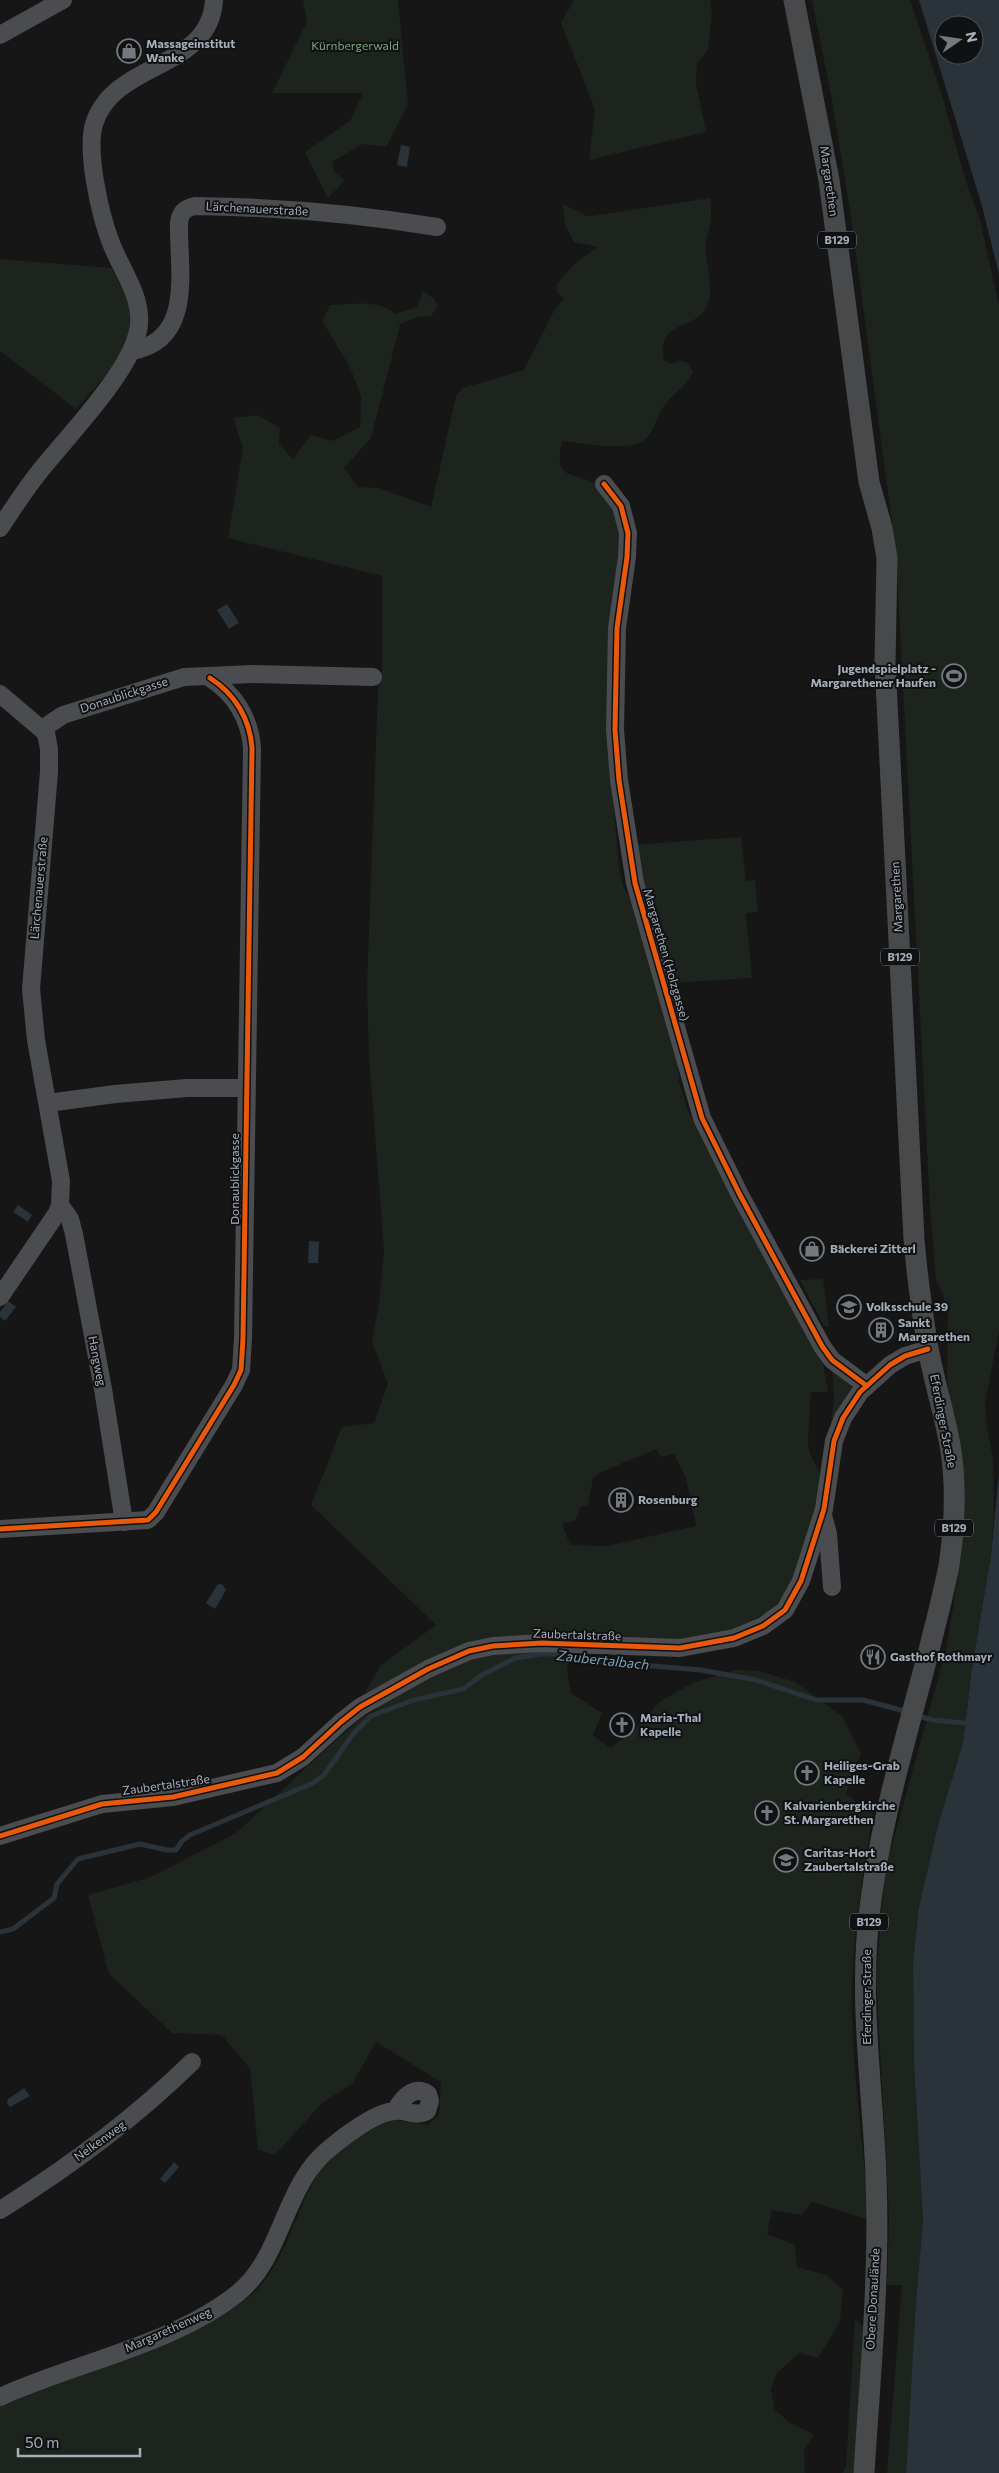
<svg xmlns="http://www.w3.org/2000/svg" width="999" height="2473" viewBox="0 0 999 2473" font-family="Commissioner,sans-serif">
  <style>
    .green { fill: #1c241d; fill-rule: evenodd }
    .water { fill: #293339; fill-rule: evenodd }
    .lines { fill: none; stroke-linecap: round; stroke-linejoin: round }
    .stream { stroke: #293339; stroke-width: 5 }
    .minor { stroke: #4a4c50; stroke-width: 18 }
    .major { stroke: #48494b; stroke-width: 21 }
    .cycleway-casing { stroke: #101113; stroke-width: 8 }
    .cycleway { stroke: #e8590c; stroke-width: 5 }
    .labels { text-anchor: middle; stroke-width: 4; stroke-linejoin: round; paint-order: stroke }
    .shield { fill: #101113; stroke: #797f87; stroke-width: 1 }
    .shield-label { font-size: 11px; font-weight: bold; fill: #a6aeb9 }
    .poi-label { font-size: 12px; font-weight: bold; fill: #a6aeb9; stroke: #101113; text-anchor: start }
    .park-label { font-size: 12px; fill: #7da57c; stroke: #101113 }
    .street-label { font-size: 12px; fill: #a6aeb9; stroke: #101113 }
    .water-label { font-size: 14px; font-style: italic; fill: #7ba0b6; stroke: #101113 }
  </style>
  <rect width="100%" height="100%" fill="#161617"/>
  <g class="green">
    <path d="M 303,0 L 398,0 L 408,104 L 386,147 L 362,144 L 332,162 L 335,173 L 345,180 L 328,198 L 305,152 L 350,121 L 363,93 L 272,93 L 307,22 Z"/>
    <path d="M 574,0 L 710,0 L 712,14 L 708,50 L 697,63 L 696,83 L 706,132 L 589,160 L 595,109 L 561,23 Z"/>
    <path d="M 812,0 L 910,0 L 941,92 L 966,182 L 979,216 L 999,305 L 999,1331 L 985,1403 L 987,1427 L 993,1458 L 994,1512 L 991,1555 L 972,1668 L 963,1743 L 938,1825 L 919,1907 L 913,1962 L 914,2064 L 923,2220 L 916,2301 L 906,2473 L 887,2473 L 902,2285 L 887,2285 L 889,2217 L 876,1975 L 885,1870 L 946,1650 L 961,1559 L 965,1511 L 965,1483 L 947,1379 L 948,1314 L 943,1294 L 936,1280 L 930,1207 L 896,552 L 851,217 L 832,100 Z"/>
    <path d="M 710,198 C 711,206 712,216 710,225 C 709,231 706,237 706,244 C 705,261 715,290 707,306 C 695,332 656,319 664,360 L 670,364 L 680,361 L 688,363 L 693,371 C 685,389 674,392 664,406 C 656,416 655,431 645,439 C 629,453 582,443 562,441 C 552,486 576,468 601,488 C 609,495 616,511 622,520 L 611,776 L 619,867 L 623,886 L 636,909 L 678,1057 L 679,1082 L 688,1111 L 823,1361 L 828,1392 L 811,1392 L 808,1441 L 809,1451 L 822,1478 L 816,1509 L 792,1581 L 782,1599 L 769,1611 L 747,1624 L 708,1637 L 570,1650 L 567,1671 L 571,1693 L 602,1713 L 593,1735 L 610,1748 L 634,1731 L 658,1703 L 694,1682 L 737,1670 L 760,1671 L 795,1682 L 842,1716 L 861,1754 L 846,1794 L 873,1814 C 861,1881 851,1946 852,2015 C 854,2083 864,2152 869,2220 L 812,2202 L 802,2215 L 772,2210 L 767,2234 L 795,2245 L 797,2267 L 828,2276 L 843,2290 L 840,2322 L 818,2358 L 799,2353 L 777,2373 L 771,2389 L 775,2410 L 790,2423 L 814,2434 L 804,2450 L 805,2473 L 0,2473 L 0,2406 C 27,2395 54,2383 81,2373 C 130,2354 226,2326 260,2286 C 292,2249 298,2197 328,2159 C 338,2146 376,2128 392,2119 L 427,2125 L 439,2115 L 441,2082 L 376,2042 L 352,2084 L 322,2103 L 275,2155 L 258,2150 L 250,2069 L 222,2035 L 172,2033 L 109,1974 L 88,1895 L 151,1877 L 236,1833 L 336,1740 L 364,1716 L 378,1709 L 366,1691 L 381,1665 L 436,1625 L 311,1505 L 342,1427 L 374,1423 L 388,1384 L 372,1342 L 379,1303 L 384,1251 L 369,1057 L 367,985 L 378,687 L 382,672 L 382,576 L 228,538 L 243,448 L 233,418 L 258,415 L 280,428 L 279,444 L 293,459 L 311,435 L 333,441 L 360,427 L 361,397 L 350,367 L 322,321 L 330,305 C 352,304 378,299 396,314 L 417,307 L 423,291 L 434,299 L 438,306 L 431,316 L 418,317 L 398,325 L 400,325 L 371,438 L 344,468 L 358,487 L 379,488 L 431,507 L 456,396 L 463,388 L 524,370 L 555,309 L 564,299 L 557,292 L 556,285 L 574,264 L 598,247 L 574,242 L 565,224 L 563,204 L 587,216 L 592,216 ZM 657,1449 L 661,1457 L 674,1454 L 686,1478 L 696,1526 L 607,1546 L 570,1545 L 562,1523 L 575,1521 L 581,1506 L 588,1506 L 593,1478 L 601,1472 Z"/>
    <path d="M 0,259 L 112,268 L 127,300 L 132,319 L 122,357 L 76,409 L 0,351 Z"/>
    <path d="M 741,837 L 746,881 L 755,880 L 758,912 L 746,913 L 752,978 L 672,983 L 632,845 Z"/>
    <path d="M 823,1279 L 829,1326 L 824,1326 L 800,1280 Z"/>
    <path d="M 832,1368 L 850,1383 L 851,1387 L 831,1424 L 834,1399 Z"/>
    <path d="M 855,2319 L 865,2329 L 856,2473 L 842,2473 L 846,2467 Z"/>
  </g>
  <g class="water">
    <path d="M 919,0 L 999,0 L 999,274 L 982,206 ZM 944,25 L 974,25 L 974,55 L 944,55 Z"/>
    <path d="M 401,145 L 410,147 L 407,167 L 397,165 Z"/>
    <path d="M 227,604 L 239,623 L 229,629 L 217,610 Z"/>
    <path d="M 18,1205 L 32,1215 L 28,1222 L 13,1212 Z"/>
    <path d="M 309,1241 L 319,1242 L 318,1263 L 308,1263 Z"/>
    <path d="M 8,1301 L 16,1307 L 5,1321 L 0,1317 L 0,1312 Z"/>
    <path d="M 999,1473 L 999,2473 L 906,2473 L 916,2301 L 923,2220 L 914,2064 L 913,1962 L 919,1907 L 938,1825 L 963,1743 L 972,1668 L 991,1555 Z"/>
    <path d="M 222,1584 L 226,1590 L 215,1609 L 206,1603 L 217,1585 Z"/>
    <path d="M 24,2088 L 30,2096 L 10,2107 L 7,2103 L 8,2099 Z"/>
    <path d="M 174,2162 L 179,2167 L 165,2183 L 160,2179 Z"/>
  </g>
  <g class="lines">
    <g class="stream">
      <path d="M 916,1715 L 932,1720 L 965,1723"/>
      <path d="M 0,1932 L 13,1929 L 54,1898 L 57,1884 L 78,1859 L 140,1844 L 167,1850 L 176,1850 L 182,1841 L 190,1835 L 313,1783 L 324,1775 L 353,1734 L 371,1716 L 414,1700 L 463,1689 L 482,1675 L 515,1658 L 541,1654 L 558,1654 L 593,1661 L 701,1670 L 756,1680 L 816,1700 L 863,1700 L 908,1712"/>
    </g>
    <g class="minor">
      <path d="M 0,35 L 63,0"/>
      <path d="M 132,351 C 195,340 178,269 179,223 C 180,212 185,208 195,206 C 276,207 357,214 437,227"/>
      <path d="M 604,484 L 621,506 L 628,533 L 627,557 L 617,628 L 615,730 L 619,780 L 635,883 L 702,1118 L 740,1195 L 822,1346 L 832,1360 L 867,1386"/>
      <path d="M 0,528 C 14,507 28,485 44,466 C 71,433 127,374 137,335 C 147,302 122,272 111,243 C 100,215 86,152 94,124 C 114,60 210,71 214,0"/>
      <path d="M 0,694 L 46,733 L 49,749 L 49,772 L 31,989 L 36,1040 L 61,1181 L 60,1205 L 57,1213 L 0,1297"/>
      <path d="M 42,729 L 63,715 L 184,677 L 253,674 L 373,677"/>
      <path d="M 48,1103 L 115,1094 L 187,1088 L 246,1088"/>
      <path d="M 60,1205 L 70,1219 L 74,1234 L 103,1389 L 124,1522"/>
      <path d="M 823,1515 L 828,1534 L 832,1587"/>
      <path d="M 0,1529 L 148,1520 L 156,1512 L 234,1385 L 241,1370 L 243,1339 L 252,748 C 250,719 235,694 210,678"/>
      <path d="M 0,1836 L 102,1804 L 173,1797 L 277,1773 L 303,1757 L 341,1722 L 360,1707 L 428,1669 L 469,1651 L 493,1646 L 542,1643 L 680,1648 L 734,1638 L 763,1626 L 785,1610 L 801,1581 L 824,1509 L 834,1441 L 843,1418 L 860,1392 L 890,1365 L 905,1356 L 928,1349"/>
      <path d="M 0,2210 C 69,2167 134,2119 192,2062"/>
      <path d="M 0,2397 C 74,2363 175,2344 238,2293 C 284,2255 283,2185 330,2148 C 344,2136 376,2112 395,2111 C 406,2109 416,2118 427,2111 L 430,2101 L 428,2094 C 414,2085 402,2098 396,2110"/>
    </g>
    <path class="major" d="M 794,0 L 829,180 L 869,482 L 882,528 L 887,558 L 885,662 L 914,1239 C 917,1275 922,1312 928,1348 C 934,1381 944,1412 950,1445 C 957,1485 955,1525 949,1566 C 925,1683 882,1797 869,1916 C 859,2004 873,2090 876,2178 C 880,2274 870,2377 864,2473"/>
    <g class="cycleway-casing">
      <g id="cycleway">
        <path d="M 604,484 L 621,506 L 628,533 L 627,557 L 617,628 L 615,730 L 619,780 L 635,883 L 702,1118 L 740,1195 L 822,1346 L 832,1360 L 867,1386"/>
        <path d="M 0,1529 L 148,1520 L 156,1512 L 234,1385 L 241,1370 L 243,1339 L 252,748 C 250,719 235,694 210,678"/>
        <path d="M 0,1836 L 102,1804 L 173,1797 L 277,1773 L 303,1757 L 341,1722 L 360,1707 L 428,1669 L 469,1651 L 493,1646 L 542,1643 L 680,1648 L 734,1638 L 763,1626 L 785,1610 L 801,1581 L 824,1509 L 834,1441 L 843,1418 L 860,1392 L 890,1365 L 905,1356 L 928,1349"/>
      </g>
    </g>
    <use href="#cycleway" class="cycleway"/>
  </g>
  <defs>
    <g id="shop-ring" transform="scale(1.25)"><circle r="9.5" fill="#101113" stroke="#747980" stroke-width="1.5"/><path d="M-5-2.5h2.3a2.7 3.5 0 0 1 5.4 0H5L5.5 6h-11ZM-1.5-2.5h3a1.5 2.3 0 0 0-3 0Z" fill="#747980"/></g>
    <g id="stadium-ring" transform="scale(1.25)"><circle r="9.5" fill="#101113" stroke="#747980" stroke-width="1.5"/><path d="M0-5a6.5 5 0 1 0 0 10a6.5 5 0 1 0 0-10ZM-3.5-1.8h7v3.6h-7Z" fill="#747980"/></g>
    <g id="school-ring" transform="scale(1.25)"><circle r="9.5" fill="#101113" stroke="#747980" stroke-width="1.5"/><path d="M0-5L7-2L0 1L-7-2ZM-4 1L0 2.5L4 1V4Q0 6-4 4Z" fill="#747980"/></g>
    <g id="building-ring" transform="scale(1.25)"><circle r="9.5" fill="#101113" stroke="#747980" stroke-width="1.5"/><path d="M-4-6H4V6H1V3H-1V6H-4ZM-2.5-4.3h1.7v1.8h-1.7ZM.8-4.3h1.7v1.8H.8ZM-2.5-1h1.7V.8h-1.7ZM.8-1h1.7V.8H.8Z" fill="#747980"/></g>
    <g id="restaurant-ring" transform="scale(1.25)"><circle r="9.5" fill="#101113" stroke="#747980" stroke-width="1.5"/><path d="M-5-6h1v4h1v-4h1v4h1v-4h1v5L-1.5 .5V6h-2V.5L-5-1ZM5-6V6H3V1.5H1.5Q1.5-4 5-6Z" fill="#747980"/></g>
    <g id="church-ring" transform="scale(1.25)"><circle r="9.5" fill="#101113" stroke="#747980" stroke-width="1.5"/><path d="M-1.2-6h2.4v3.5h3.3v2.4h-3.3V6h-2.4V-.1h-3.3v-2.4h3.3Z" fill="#747980"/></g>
  </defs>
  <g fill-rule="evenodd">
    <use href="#shop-ring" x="129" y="51"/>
    <use href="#stadium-ring" x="954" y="676"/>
    <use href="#shop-ring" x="812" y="1249"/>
    <use href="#school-ring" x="849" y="1307"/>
    <use href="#building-ring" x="881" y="1330"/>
    <use href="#building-ring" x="621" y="1500"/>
    <use href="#restaurant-ring" x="873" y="1657"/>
    <use href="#church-ring" x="622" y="1725"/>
    <use href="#church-ring" x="807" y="1773"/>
    <use href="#church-ring" x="767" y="1813"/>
    <use href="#school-ring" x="786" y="1860"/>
  </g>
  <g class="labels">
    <g class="shield">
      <rect x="818" y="231.5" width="38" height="17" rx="4"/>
      <rect x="881" y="948.5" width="38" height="17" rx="4"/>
      <rect x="935" y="1519.5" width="38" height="17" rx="4"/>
      <rect x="850" y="1913.5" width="38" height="17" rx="4"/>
    </g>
    <g class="shield-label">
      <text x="837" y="244">B129</text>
      <text x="900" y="961">B129</text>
      <text x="954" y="1532">B129</text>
      <text x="869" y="1926">B129</text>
    </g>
    <g class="poi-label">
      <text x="146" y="48">Massageinstitut<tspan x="146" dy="14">Wanke</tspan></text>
      <text x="936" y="673" text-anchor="end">Jugendspielplatz -<tspan x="936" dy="14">Margarethener Haufen</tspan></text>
      <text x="830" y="1253">Bäckerei Zitterl</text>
      <text x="866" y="1311">Volksschule 39</text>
      <text x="898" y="1327">Sankt<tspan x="898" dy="14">Margarethen</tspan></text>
      <text x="638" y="1504">Rosenburg</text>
      <text x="890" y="1661">Gasthof Rothmayr</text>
      <text x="640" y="1722">Maria-Thal<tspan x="640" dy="14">Kapelle</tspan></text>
      <text x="824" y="1770">Heiliges-Grab<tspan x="824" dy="14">Kapelle</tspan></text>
      <text x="784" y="1810">Kalvarienbergkirche<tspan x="784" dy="14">St. Margarethen</tspan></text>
      <text x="804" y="1857">Caritas-Hort<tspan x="804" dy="14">Zaubertalstraße</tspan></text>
    </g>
    <g class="park-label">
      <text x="355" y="50">Kürnbergerwald</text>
    </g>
    <g class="street-label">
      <text transform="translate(829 181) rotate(82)" y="4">Margarethen</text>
      <text transform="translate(257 209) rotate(3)" y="4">Lärchenauerstraße</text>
      <text transform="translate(124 695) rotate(-18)" y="4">Donaublickgasse</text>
      <text transform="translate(39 888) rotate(-85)" y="4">Lärchenauerstraße</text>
      <text transform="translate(897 897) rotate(-93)" y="4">Margarethen</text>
      <text transform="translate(666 955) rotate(74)" y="4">Margarethen (Holzgasse)</text>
      <text transform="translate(235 1179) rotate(-90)" y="4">Donaublickgasse</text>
      <text transform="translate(97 1361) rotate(79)" y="4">Hangweg</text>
      <text transform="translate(943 1421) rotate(79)" y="4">Eferdinger Straße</text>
      <text transform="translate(577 1635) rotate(2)" y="4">Zaubertalstraße</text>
      <text transform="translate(166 1785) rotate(-8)" y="4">Zaubertalstraße</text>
      <text transform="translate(867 1997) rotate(-90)" y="4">Eferdinger Straße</text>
      <text transform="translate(100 2141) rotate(-36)" y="4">Nelkenweg</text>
      <text transform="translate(873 2299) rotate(-87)" y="4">Obere Donaulände</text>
      <text transform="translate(168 2330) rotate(-24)" y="4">Margarethenweg</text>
    </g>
    <g class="water-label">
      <text transform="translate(603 1660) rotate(6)" y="5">Zaubertalbach</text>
    </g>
  </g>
  <g transform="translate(959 40) rotate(77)"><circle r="24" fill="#101113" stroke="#4c5055"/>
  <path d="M0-4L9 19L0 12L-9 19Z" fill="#747980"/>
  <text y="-8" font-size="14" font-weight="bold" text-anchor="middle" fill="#a6aeb9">N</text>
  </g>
  <path d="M18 2448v8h122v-8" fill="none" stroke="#a6aeb9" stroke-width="2.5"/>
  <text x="25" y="2448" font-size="15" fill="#a6aeb9" stroke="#101113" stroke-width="4" paint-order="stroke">50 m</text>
</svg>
